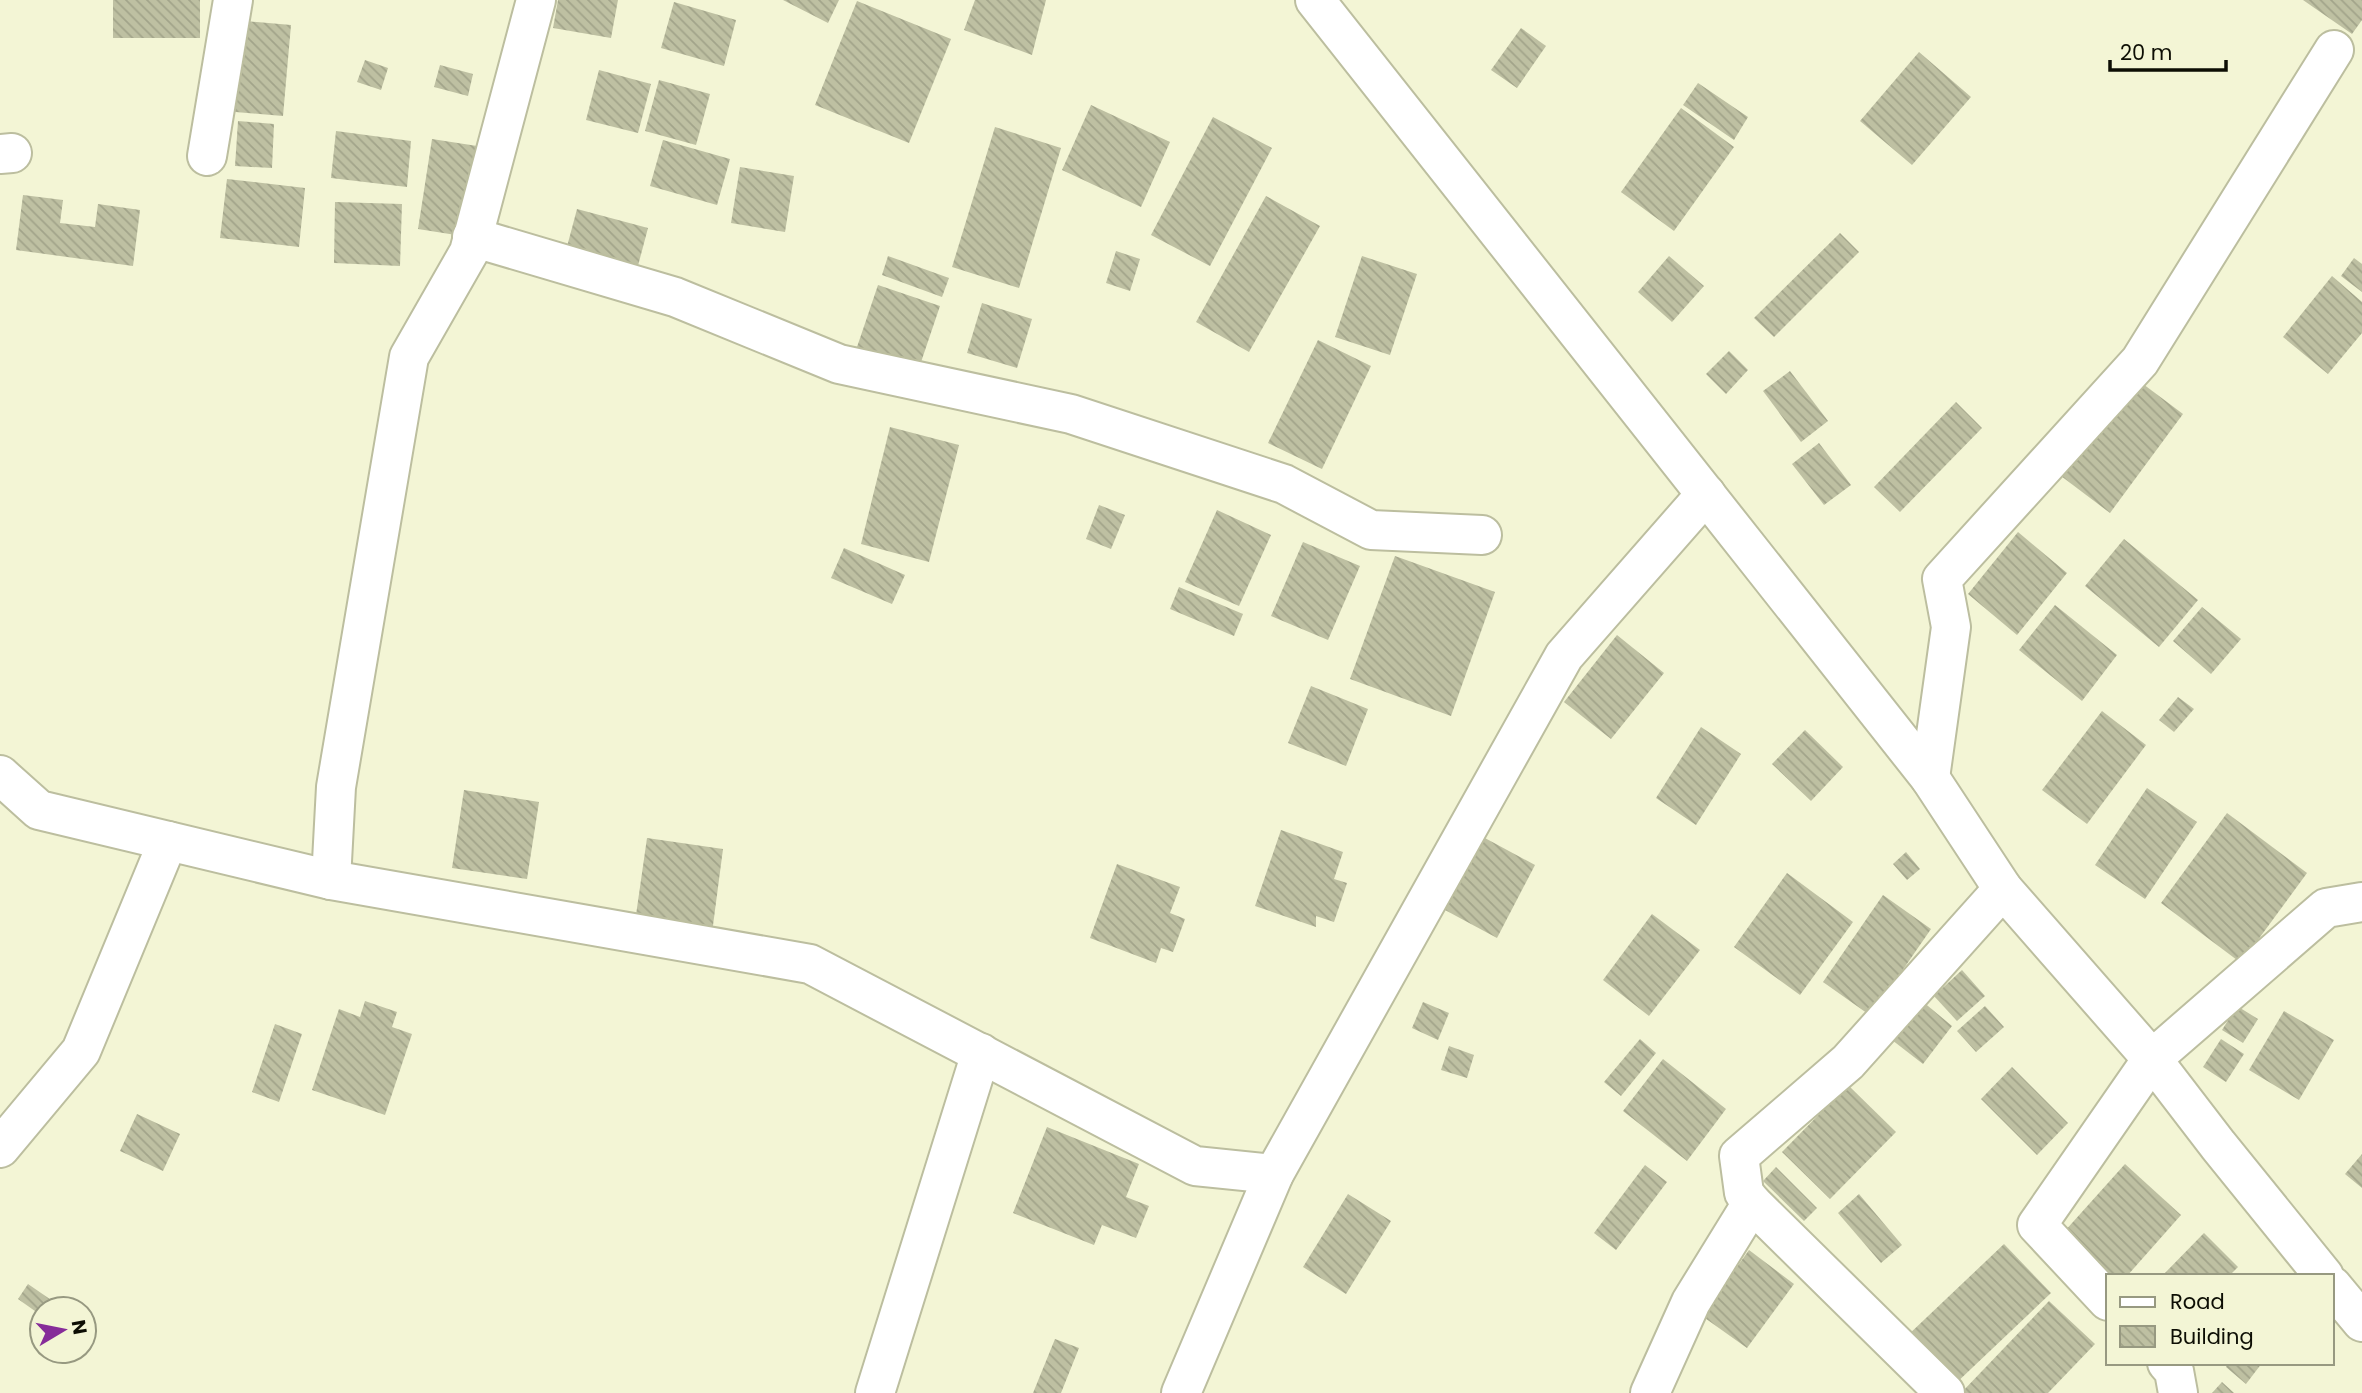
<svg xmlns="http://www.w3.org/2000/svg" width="2362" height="1393" viewBox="0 0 2362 1393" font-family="Poppins,sans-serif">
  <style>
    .building { fill: url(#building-back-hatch) }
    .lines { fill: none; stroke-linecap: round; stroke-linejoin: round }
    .minor-casing { stroke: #bcbe9f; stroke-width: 42 }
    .major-casing { stroke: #bcbe9f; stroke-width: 42 }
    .minor { stroke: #fff; stroke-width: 38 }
    .major { stroke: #fff; stroke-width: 38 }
  </style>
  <defs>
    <pattern id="building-back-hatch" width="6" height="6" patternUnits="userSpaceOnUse" patternTransform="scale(1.75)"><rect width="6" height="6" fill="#bec0a2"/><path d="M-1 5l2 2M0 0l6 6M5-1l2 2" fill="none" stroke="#a2a48a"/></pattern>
  </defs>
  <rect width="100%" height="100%" fill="#f3f5d5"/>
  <g class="building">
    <rect x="113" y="0" width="87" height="38"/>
    <path d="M 558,0 L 618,0 L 611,38 L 553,28 Z"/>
    <path d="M 783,0 L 839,0 L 828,23 Z"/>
    <path d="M 975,0 L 1046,0 L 1032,55 L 964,30 Z"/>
    <path d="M 2303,0 L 2362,0 L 2362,20 L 2352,34 Z"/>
    <path d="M 857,1 L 951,39 L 909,143 L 815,105 Z"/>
    <path d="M 674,2 L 736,20 L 724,66 L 661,48 Z"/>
    <path d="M 232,20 L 291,25 L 283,116 L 224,111 Z"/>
    <path d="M 1521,28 L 1546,46 L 1517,88 L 1491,70 Z"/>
    <path d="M 1919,52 L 1971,97 L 1912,165 L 1860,121 Z"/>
    <path d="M 365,60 L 388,68 L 381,90 L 357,82 Z"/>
    <path d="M 440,65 L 473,74 L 468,96 L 434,87 Z"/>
    <path d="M 599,70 L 651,84 L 638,133 L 586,120 Z"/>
    <path d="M 659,80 L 710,94 L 696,145 L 645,131 Z"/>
    <path d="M 1698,83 L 1748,117 L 1734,140 L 1683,105 Z"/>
    <path d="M 1091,105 L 1170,142 L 1141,207 L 1062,170 Z"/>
    <path d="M 1681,108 L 1734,147 L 1674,231 L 1621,192 Z"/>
    <path d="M 1213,117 L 1272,148 L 1210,266 L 1151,235 Z"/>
    <path d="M 238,121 L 274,124 L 272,168 L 235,166 Z"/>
    <path d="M 995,127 L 1061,148 L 1019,288 L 952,267 Z"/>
    <path d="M 336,131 L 411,141 L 407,187 L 331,178 Z"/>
    <path d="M 432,139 L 490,148 L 475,238 L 418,229 Z"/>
    <path d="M 663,140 L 730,159 L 717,205 L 650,186 Z"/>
    <path d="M 740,167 L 794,176 L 785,232 L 731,223 Z"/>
    <path d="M 227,179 L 305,188 L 299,247 L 220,238 Z"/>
    <path d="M 23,195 L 63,200 L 60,223 L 95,227 L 98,204 L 140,210 L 133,266 L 16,250 Z"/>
    <path d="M 1266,196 L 1320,226 L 1249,352 L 1196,322 Z"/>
    <path d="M 335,202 L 402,204 L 400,266 L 334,263 Z"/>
    <path d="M 577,209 L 648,228 L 635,277 L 564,258 Z"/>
    <path d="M 1840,233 L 1859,252 L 1774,337 L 1754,318 Z"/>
    <path d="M 1116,251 L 1140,259 L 1130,291 L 1106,283 Z"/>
    <path d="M 888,256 L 949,278 L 942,297 L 882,275 Z"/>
    <path d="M 1362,256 L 1417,274 L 1390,355 L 1335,337 Z"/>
    <path d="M 1669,256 L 1704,286 L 1672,322 L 1638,292 Z"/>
    <path d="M 2354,258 L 2362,264 L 2362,292 L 2341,276 Z"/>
    <path d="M 2332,276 L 2362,302 L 2362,333 L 2328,374 L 2283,337 Z"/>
    <path d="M 878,285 L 940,306 L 919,368 L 857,347 Z"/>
    <path d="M 982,303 L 1032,319 L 1017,368 L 967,353 Z"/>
    <path d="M 1318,340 L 1371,366 L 1322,469 L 1268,443 Z"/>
    <path d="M 1729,351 L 1748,370 L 1726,394 L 1706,374 Z"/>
    <path d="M 1790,371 L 1828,421 L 1801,442 L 1763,391 Z"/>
    <path d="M 2135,378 L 2183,414 L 2110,513 L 2061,476 Z"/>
    <path d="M 1956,402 L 1982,428 L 1900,512 L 1874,487 Z"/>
    <path d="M 890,427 L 959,445 L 929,562 L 861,544 Z"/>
    <path d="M 1819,443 L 1851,485 L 1824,505 L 1792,464 Z"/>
    <path d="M 1099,505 L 1125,515 L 1111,549 L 1086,539 Z"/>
    <path d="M 1217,510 L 1271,535 L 1239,606 L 1185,582 Z"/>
    <path d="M 2018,532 L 2067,573 L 2017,635 L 1968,594 Z"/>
    <path d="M 2124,539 L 2198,600 L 2159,647 L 2085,586 Z"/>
    <path d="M 1303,542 L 1360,566 L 1328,640 L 1271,616 Z"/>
    <path d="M 844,548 L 905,575 L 892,604 L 831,578 Z"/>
    <path d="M 1395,556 L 1495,592 L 1451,716 L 1350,679 Z"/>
    <path d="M 1179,587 L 1243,614 L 1234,636 L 1170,609 Z"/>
    <path d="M 2055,605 L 2117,655 L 2082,701 L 2019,650 Z"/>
    <path d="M 2202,607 L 2241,639 L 2211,674 L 2173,641 Z"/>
    <path d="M 1617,635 L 1664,673 L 1611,739 L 1564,702 Z"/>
    <path d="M 1311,686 L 1368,709 L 1346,766 L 1288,743 Z"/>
    <path d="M 2178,697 L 2194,709 L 2174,732 L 2159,720 Z"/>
    <path d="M 2102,711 L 2146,745 L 2087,824 L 2042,790 Z"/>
    <path d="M 1701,727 L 1741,754 L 1696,825 L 1656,798 Z"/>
    <path d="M 1805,730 L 1843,767 L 1811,801 L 1772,764 Z"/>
    <path d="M 2147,788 L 2197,822 L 2145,899 L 2095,865 Z"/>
    <path d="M 464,790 L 539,802 L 527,879 L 452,868 Z"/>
    <path d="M 2227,813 L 2307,873 L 2241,963 L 2161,903 Z"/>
    <path d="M 1281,830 L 1343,852 L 1334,879 L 1347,883 L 1334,922 L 1316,916 L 1316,927 L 1255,906 Z"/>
    <path d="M 1483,837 L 1535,865 L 1497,938 L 1445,910 Z"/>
    <path d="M 647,838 L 723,849 L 712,933 L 635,922 Z"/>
    <path d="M 1906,852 L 1920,869 L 1907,880 L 1893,864 Z"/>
    <path d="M 1117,864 L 1180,887 L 1170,913 L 1185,919 L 1173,952 L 1161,948 L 1156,963 L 1090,938 Z"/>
    <path d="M 1787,873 L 1853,922 L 1800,995 L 1734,947 Z"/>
    <path d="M 1883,895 L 1931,929 L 1871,1016 L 1823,982 Z"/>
    <path d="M 1652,914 L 1700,950 L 1649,1016 L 1603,980 Z"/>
    <path d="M 1962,970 L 1985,996 L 1957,1021 L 1934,996 Z"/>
    <path d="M 365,1001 L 397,1012 L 392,1027 L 412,1034 L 385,1115 L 312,1090 L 339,1009 L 360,1017 Z"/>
    <path d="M 1922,1001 L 1952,1026 L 1923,1064 L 1892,1040 Z"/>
    <path d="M 1423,1002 L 1449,1013 L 1438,1040 L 1412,1028 Z"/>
    <path d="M 1985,1006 L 2004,1027 L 1976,1052 L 1957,1031 Z"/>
    <path d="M 2237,1006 L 2258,1019 L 2243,1043 L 2222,1030 Z"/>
    <path d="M 2284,1011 L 2334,1040 L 2299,1100 L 2249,1070 Z"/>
    <path d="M 275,1024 L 302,1034 L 279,1102 L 252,1092 Z"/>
    <path d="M 1640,1039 L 1656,1053 L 1621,1096 L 1604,1082 Z"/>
    <path d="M 2221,1039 L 2244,1054 L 2226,1082 L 2203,1067 Z"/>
    <path d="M 1449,1046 L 1474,1055 L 1467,1078 L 1441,1070 Z"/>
    <path d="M 1663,1059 L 1726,1109 L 1687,1161 L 1623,1111 Z"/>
    <path d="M 2012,1067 L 2068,1123 L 2037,1155 L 1981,1099 Z"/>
    <path d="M 1848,1085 L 1896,1132 L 1830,1199 L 1782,1152 Z"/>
    <path d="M 137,1114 L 180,1134 L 163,1171 L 120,1151 Z"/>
    <path d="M 1047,1127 L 1139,1164 L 1126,1197 L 1149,1206 L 1136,1238 L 1102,1225 L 1094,1245 L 1013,1213 Z"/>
    <path d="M 2362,1154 L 2362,1188 L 2345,1174 Z"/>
    <path d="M 2125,1164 L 2181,1215 L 2127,1276 L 2108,1276 L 2055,1242 Z"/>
    <path d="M 1645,1165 L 1667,1182 L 1616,1250 L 1594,1233 Z"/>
    <path d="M 1776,1167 L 1817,1208 L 1804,1221 L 1763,1181 Z"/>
    <path d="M 1348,1194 L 1391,1221 L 1346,1294 L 1303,1267 Z"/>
    <path d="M 1859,1194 L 1902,1245 L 1881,1263 L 1838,1213 Z"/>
    <path d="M 2204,1233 L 2238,1267 L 2229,1276 L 2162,1276 Z"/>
    <path d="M 2004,1244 L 2051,1293 L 1953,1386 L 1906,1337 Z"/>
    <path d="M 1749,1250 L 1794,1284 L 1747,1348 L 1702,1316 Z"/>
    <path d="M 28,1284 L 57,1304 L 54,1309 L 42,1309 L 42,1316 L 18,1299 Z"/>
    <path d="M 2049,1301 L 2095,1344 L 2048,1393 L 1961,1393 Z"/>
    <path d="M 1055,1339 L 1079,1348 L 1061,1393 L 1033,1393 Z"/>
    <path d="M 2228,1363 L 2262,1363 L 2246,1384 L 2226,1367 Z"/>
    <path d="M 2222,1382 L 2234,1393 L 2212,1393 Z"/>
  </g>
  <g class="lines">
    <g class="minor-casing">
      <g id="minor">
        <path d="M 0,154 L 12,153"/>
        <path d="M 207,156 L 233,0"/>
        <path d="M 472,237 L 675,297 L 839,364 L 1071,414 L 1284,484 L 1371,530 L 1482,535"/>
        <path d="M 0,775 L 39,810 L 331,880 L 810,964 L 1195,1166 L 1274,1174"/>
        <path d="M 1930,778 L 1951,627 L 1942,579 L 2140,361 L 2334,50"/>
        <path d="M 331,880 L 336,787 L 409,357 L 469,252 L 536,0"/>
        <path d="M 0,1148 L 81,1051 L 168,841"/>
        <path d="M 1752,1203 L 1945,1393"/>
        <path d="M 2108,1301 L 2037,1225 L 2152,1059 L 2326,908 L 2362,902"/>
        <path d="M 2167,1363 L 2174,1371 L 2178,1393"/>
        <path d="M 875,1393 L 981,1053"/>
        <path d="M 1181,1393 L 1274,1174 L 1564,656 L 1706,494"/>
        <path d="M 1650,1393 L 1691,1302 L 1752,1203 L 1744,1193 L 1739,1156 L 1848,1062 L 2003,889"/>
      </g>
    </g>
    <g class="major-casing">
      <g id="major">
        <path d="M 1315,0 L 1930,778 L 2003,889 L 2152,1059 L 2218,1145 L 2324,1276"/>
        <path d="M 2332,1286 L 2362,1322"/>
      </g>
    </g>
    <use href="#minor" class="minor"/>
    <use href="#major" class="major"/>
  </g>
  <rect x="2106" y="1274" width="228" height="91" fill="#f3f5d5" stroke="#979981" stroke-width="2"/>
  <rect x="2120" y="1297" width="35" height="10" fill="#ffffff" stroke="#979981" stroke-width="2"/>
  <text x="2170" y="1309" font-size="21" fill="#0d0e04">Road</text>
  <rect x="2120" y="1326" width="35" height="21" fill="url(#building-back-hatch)" stroke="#979981" stroke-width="2"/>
  <text x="2170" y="1344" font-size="21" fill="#0d0e04">Building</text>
  <g transform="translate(63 1330) rotate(80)"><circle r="33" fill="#f3f5d5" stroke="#979981" stroke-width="2"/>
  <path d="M0-5L12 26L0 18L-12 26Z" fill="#862c99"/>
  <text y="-10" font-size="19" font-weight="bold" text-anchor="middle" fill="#0d0e04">N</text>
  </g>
  <path d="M2110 60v10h116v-10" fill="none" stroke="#0d0e04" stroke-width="3.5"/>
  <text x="2120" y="60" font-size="21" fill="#0d0e04" stroke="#f3f5d5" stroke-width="5" paint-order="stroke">20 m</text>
</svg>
